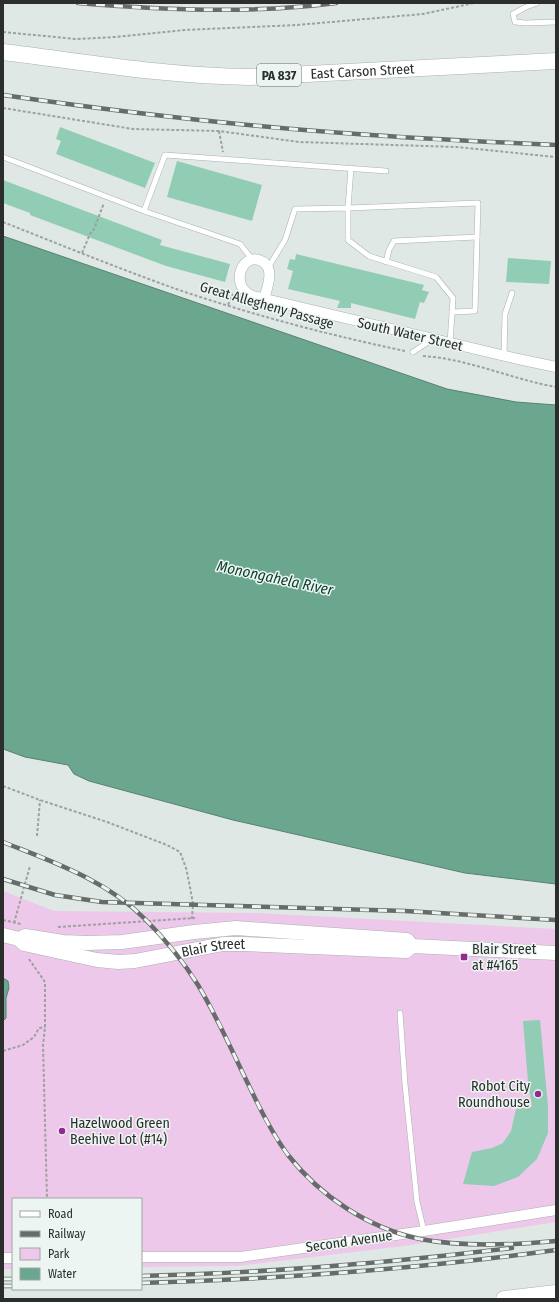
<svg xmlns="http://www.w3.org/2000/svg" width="559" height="1302" viewBox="0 0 559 1302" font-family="'Fira Sans Condensed',sans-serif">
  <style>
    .green { fill: #eec8eb }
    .water { fill: #6ba68f; stroke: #588272 }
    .building { fill: #91cdb5 }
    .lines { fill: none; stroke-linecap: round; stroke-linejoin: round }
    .lane-casing { stroke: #a9b1ae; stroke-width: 6 }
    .street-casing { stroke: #a9b1ae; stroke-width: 11 }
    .secondary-casing { stroke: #a9b1ae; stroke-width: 15 }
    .primary-casing { stroke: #a9b1ae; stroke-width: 17 }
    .path { stroke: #9ba29f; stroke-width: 2; stroke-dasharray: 3 2; stroke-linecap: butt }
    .lane { stroke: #fff; stroke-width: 5 }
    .street { stroke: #fff; stroke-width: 10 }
    .secondary { stroke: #fff; stroke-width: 14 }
    .primary { stroke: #fff; stroke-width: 16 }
    .rail-casing { stroke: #676c6a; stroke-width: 4.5 }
    .rail { stroke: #ecf5f1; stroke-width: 3; stroke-dasharray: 9; stroke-linecap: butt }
    .poi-dot { fill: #922b90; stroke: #ecf5f1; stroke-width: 1.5 }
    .labels { text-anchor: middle; stroke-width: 3; stroke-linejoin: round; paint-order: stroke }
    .shield { fill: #ecf5f1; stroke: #656a68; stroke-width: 1 }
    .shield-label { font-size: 13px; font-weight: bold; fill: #2b2e2d }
    .street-label { font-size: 14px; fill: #2b2e2d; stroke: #ecf5f1 }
    .poi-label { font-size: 14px; fill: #2b2e2d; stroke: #ecf5f1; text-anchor: start }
    .water-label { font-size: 15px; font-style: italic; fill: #0e4131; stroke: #ecf5f1 }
  </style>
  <rect width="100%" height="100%" fill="#dfe8e4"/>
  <path class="green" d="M 3,891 L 54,911 L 257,913 L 556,929 L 556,1222 L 404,1246 L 238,1266 L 141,1267 L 141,1199 L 13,1199 L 13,1269 L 3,1269 Z"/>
  <g class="water">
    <path d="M 3,236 L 447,389 L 516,402 L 556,405 L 556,884 L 465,873 L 233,820 L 89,781 L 74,774 L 68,765 L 25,757 L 3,749 Z"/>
    <path d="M 3,978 L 8,981 L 9,988 L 6,998 L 6,1018 L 3,1021 Z"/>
  </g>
  <g class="building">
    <path d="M 60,127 L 155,163 L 145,188 L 56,154 L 61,141 L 56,139 Z"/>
    <path d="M 177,161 L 262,185 L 252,221 L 167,197 Z"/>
    <path d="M 3,180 L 162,240 L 160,245 L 230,264 L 225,282 L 166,266 L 30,215 L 30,213 L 3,203 Z"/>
    <path d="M 296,254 L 424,285 L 422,290 L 429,292 L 424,303 L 420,302 L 415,319 L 351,303 L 351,308 L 337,308 L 340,301 L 288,289 L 293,271 L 287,269 L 290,259 L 295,260 Z"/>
    <path d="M 508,258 L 551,261 L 549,284 L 506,282 Z"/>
    <path d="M 540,1020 L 548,1106 L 548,1133 L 537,1159 L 518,1177 L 494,1186 L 463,1184 L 472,1152 L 492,1148 L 503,1143 L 511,1131 L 516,1109 L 532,1107 L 528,1082 L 523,1021 Z"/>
  </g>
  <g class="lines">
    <g class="lane-casing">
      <g id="lane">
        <path d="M 537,3 L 526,7 L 513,14 L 515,22 L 525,23 L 556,22"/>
        <path d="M 3,157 L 144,211 L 240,244 L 252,259"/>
        <path d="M 351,168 L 348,208 L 478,203 L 475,311 L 452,312"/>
        <path d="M 144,211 L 165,155 L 386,171"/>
        <path d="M 386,262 L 389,250 L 394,241 L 477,237"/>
        <path d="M 268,268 L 285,240 L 295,209 L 348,208 L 348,240 L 369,256 L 436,277 L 453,298 L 450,343"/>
        <path d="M 413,352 L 431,340"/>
        <path d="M 504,356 L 505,314 L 512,293"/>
        <path d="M 400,1013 L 405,1084 L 417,1202 L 424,1231"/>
      </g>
    </g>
    <g class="street-casing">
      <g id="street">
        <path d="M 264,299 C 266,291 271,280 269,271 C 268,266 265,262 259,260 C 240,254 230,288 253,296 L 518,359 L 556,367"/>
        <path d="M 141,1257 L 240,1257 L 424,1231 L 556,1210"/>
        <path d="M 3,1258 L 13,1258"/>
      </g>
    </g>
    <g class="secondary-casing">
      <g id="secondary">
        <path id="s1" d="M 3,935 L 19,939 L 24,944 L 97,960 L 118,962 L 135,961 L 223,944 L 243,944 L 406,951 L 412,946 L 556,953"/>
        <path d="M 23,937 L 25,936 L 63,942 L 87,943 L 122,942 L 194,932 L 236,928 L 407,940 L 412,946"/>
      </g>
    </g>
    <g class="primary-casing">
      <g id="primary">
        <path id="s2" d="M 3,52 C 85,62 166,76 249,77 L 556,61"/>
        <path d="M 504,1299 L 556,1293"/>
      </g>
    </g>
    <g class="path">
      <path d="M 3,32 L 76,39 L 115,37 L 184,30 L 297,25 L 423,14 L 474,3"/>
      <path d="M 3,108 L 133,129 L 219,131 L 299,142 L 457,147 L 556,157"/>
      <path d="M 219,131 L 223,152"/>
      <path d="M 3,222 C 61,245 120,269 179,290 C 253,315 329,335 405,351"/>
      <path d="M 82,253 L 90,234 L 94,229 L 104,203"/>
      <path d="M 228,305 L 233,294"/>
      <path d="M 423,356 C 469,359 511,379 556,387"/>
      <path d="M 3,786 L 40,800 L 107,822 L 167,845 L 180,852 L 186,868 L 190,887 L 193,904 L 192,919"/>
      <path d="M 37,836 L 40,800"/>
      <path d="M 3,920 L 21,924"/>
      <path d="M 14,923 L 30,866"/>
      <path d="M 58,927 L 195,918"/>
      <path d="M 29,959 L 45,982 L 45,1027 L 43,1046 L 47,1199"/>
      <path d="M 3,1051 L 23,1045 L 34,1037 L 39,1028 L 45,1027"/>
    </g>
    <use href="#lane" class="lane"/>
    <use href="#street" class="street"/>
    <use href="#secondary" class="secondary"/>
    <use href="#primary" class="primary"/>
    <g class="rail-casing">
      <g id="rail">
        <path d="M 78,3 C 164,10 250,14 336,3"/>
        <path d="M 3,95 C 121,112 239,126 357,134 C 423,139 490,142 556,145"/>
        <path d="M 3,842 C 53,862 106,880 145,919 C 165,939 183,961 198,985 C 219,1020 235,1058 253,1094 C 263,1115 274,1136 288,1155 C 320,1196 368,1228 420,1239 C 462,1247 513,1245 556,1241"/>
        <path d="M 3,879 L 55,895 L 102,902 L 405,911 L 556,920"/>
        <path d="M 141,1276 C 265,1273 389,1263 512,1248"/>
        <path d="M 3,1279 L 13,1279"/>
        <path d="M 141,1283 C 280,1279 418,1269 556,1250"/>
        <path d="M 3,1286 L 13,1286"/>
      </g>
    </g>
    <use href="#rail" class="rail"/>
  </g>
  <g class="poi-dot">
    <rect x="460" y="953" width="8" height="8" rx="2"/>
    <circle cx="538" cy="1094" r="4"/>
    <circle cx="62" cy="1131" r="4"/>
  </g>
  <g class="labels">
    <rect class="shield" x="257" y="64" width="44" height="22" rx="3"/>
    <g class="shield-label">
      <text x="279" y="80">PA 837</text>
    </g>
    <g class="street-label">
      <text dy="5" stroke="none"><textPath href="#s2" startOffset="361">East Carson Street</textPath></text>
      <text transform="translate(267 305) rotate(16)" y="5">Great Allegheny Passage</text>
      <text transform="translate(410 334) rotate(13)" y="5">South Water Street</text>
      <text dy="5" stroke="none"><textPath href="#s1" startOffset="216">Blair Street</textPath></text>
      <text transform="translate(349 1241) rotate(-8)" y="5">Second Avenue</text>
    </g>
    <g class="poi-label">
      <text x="472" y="954">Blair Street<tspan x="472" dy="16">at #4165</tspan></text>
      <text x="530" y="1091" text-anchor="end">Robot City<tspan x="530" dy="16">Roundhouse</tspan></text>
      <text x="70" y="1128">Hazelwood Green<tspan x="70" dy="16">Beehive Lot (#14)</tspan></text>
    </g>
    <g class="water-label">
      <text transform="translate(275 578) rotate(12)" y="5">Monongahela River</text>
    </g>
  </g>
  <rect width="559" height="1302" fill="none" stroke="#2b2e2d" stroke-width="8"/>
  <rect x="12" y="1198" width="130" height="92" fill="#ecf5f1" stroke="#9fa5a3"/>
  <rect x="20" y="1211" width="20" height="6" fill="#ffffff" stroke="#9fa5a3"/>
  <text x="48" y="1218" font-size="12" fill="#2b2e2d">Road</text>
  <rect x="20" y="1231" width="20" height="6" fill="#676c6a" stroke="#9fa5a3"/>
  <text x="48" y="1238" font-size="12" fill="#2b2e2d">Railway</text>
  <rect x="20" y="1248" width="20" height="12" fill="#eec8eb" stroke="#9fa5a3"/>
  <text x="48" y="1258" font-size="12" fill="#2b2e2d">Park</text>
  <rect x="20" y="1268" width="20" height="12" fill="#6ba68f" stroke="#9fa5a3"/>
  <text x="48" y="1278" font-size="12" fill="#2b2e2d">Water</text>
</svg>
